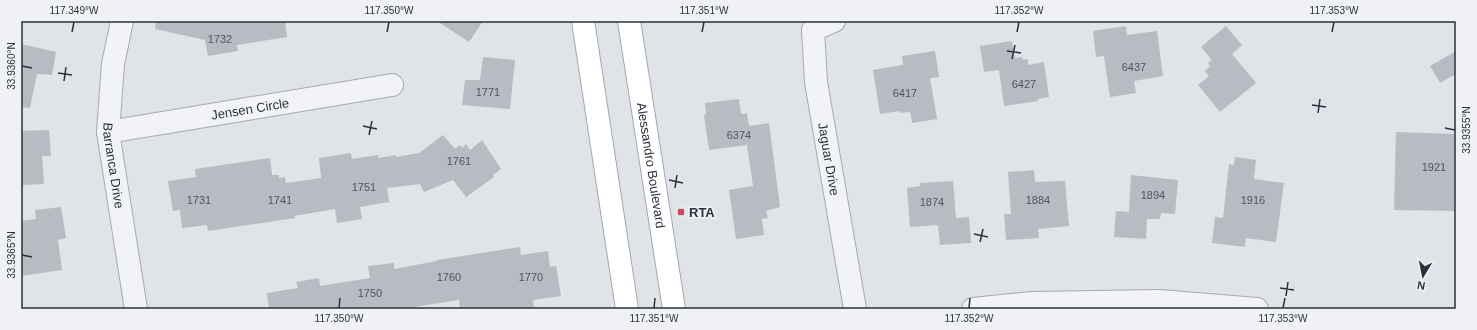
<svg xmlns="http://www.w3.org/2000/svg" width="1477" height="330" viewBox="0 0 1477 330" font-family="Arial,sans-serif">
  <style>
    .building { fill: #b7bcc3 }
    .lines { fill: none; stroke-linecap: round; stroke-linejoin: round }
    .minor-casing { stroke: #a6aab1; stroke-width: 24 }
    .primary-casing { stroke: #a0a7b2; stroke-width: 24 }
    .minor { stroke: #f2f3f6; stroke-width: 22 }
    .primary { stroke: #fff; stroke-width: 22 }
    .ticks { fill: none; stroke: #2a313d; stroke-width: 1.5 }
    .poi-dot { fill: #c05161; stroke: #eff1f5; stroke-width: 1.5 }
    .labels { text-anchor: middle; stroke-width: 4; stroke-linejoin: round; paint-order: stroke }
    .number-label { font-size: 11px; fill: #4d545e }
    .street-label { font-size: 13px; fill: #2a313d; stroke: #eff1f5 }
    .poi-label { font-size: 13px; font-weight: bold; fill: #2a313d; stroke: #eff1f5; text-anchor: start }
    .neatline { fill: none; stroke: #2a313d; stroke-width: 1.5 }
    .ticks-label { font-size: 10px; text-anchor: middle; fill: #2a313d }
  </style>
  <rect width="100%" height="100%" fill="#e0e3e7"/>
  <g class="building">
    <path d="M 156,21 L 285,21 L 287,37 L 237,45 L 238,51 L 208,56 L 205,40 L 155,29 Z"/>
    <path d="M 437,21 L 483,21 L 469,42 Z"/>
    <path d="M 1126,26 L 1127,35 L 1157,31 L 1163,76 L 1134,81 L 1136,93 L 1110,97 L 1104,56 L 1096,57 L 1093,31 Z"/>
    <path d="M 1226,26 L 1242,45 L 1232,54 L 1256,83 L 1220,112 L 1198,85 L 1209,76 L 1205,71 L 1210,66 L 1208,63 L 1212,60 L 1201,47 Z"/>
    <path d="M 1012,41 L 1015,58 L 1022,57 L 1023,60 L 1028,59 L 1028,65 L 1044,62 L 1049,97 L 1038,99 L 1038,101 L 1004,106 L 999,70 L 984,72 L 980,46 Z"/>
    <path d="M 21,44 L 56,52 L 52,75 L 37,74 L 30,108 L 21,107 Z"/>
    <path d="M 935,51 L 939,77 L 930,78 L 937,119 L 912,123 L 910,112 L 900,113 L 900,111 L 880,114 L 873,70 L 903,65 L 902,56 Z"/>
    <path d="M 1456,51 L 1456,74 L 1440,83 L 1430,66 Z"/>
    <path d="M 483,57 L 515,60 L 510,109 L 462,105 L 465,80 L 480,80 Z"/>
    <path d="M 739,99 L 741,114 L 747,113 L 749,126 L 769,123 L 780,207 L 766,211 L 768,218 L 762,219 L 764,235 L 736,239 L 729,190 L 753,186 L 747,145 L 709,150 L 704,115 L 706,114 L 705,103 Z"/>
    <path d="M 49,130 L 51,156 L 42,156 L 44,184 L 21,185 L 21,131 Z"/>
    <path d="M 1396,132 L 1456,134 L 1456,211 L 1394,210 Z"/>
    <path d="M 443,135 L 455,149 L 460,145 L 462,148 L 466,144 L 470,150 L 482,140 L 501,169 L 493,175 L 494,177 L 466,197 L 453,180 L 424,192 L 420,184 L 387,188 L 389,202 L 360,207 L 362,219 L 337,223 L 335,209 L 294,216 L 295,218 L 208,231 L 207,225 L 182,228 L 180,210 L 173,211 L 168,181 L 196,177 L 195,169 L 270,158 L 272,175 L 279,175 L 279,178 L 285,177 L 286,183 L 321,178 L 319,158 L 351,153 L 352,159 L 378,155 L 378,158 L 396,155 L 396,157 L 419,153 Z"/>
    <path d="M 1235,157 L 1256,160 L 1254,179 L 1284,183 L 1276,242 L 1246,238 L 1245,247 L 1212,243 L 1215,217 L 1223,218 L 1229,164 L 1234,165 Z"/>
    <path d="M 1034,170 L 1035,182 L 1065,181 L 1069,226 L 1038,229 L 1039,238 L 1006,240 L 1004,214 L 1011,214 L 1008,172 Z"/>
    <path d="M 1131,175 L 1178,180 L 1175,214 L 1161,213 L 1160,219 L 1147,219 L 1146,239 L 1114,237 L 1116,211 L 1129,212 Z"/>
    <path d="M 953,181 L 956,218 L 969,217 L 971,243 L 940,245 L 938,225 L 910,227 L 907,188 L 920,186 L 920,183 Z"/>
    <path d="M 61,207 L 66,238 L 58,240 L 62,270 L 21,276 L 21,221 L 36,219 L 35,210 Z"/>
    <path d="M 520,247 L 521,255 L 548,251 L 550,267 L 556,266 L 561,296 L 533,300 L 534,307 L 523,309 L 460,309 L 459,300 L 401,309 L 269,309 L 267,293 L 298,288 L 296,282 L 319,278 L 320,286 L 370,278 L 368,266 L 394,263 L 394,269 L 437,261 L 437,260 Z"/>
  </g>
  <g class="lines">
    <g class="minor-casing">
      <g id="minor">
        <path id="s1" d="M 122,21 L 113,64 L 108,132 L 136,309"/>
        <path id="s2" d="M 834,21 L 813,30 L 816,82 L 855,309"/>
        <path id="s3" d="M 108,132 L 392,85"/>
        <path d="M 973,309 L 1032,303 L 1159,301 L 1257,309"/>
      </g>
    </g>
    <g class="primary-casing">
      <g id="primary">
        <path d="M 583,21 L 627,309"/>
        <path id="s4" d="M 629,21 L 674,309"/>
      </g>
    </g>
    <use href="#minor" class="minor"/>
    <use href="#primary" class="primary"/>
  </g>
  <path class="ticks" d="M 72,32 L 74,22M 387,32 L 389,22M 702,32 L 704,22M 1017,32 L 1019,22M 1332,32 L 1334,22M 1007,51 L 1021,53M 1012,59 L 1015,45M 22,66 L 32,68M 58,73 L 72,75M 64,81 L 66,67M 1312,105 L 1326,107M 1318,113 L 1320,99M 363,126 L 377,129M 1445,128 L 1455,130M 369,135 L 372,121M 669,180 L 683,183M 675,188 L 677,175M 974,234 L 988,237M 980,242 L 983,229M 22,255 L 32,257M 1280,288 L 1294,290M 1286,296 L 1288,282M 339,308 L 340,298M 654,308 L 655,298M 969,308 L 970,298M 1283,308 L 1285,298"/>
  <rect class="poi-dot" x="677" y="208" width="8" height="8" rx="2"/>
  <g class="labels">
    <g class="number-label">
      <text x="220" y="43">1732</text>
      <text x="1134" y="71">6437</text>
      <text x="1024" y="88">6427</text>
      <text x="488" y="96">1771</text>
      <text x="905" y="97">6417</text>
      <text x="739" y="139">6374</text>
      <text x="459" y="165">1761</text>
      <text x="1434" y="171">1921</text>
      <text x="364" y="191">1751</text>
      <text x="1153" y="199">1894</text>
      <text x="199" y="204">1731</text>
      <text x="280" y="204">1741</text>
      <text x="1038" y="204">1884</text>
      <text x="1253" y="204">1916</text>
      <text x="932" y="206">1874</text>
      <text x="449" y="281">1760</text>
      <text x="531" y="281">1770</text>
      <text x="370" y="297">1750</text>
    </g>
    <g class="street-label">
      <text dy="5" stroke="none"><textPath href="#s3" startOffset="144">Jensen Circle</textPath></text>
      <text dy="5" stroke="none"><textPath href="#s2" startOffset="153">Jaguar Drive</textPath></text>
      <text dy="5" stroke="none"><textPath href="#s1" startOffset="146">Barranca Drive</textPath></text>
      <text dy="5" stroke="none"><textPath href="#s4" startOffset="146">Alessandro Boulevard</textPath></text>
    </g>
    <g class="poi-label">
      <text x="689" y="217">RTA</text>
    </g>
  </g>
  <rect width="1477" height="330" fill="none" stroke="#eff1f5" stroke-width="44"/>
  <g transform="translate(1423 276) rotate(190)" stroke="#eff1f5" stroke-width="3" paint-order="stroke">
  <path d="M0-3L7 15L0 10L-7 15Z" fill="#2a313d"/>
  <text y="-6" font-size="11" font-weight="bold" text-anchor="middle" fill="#2a313d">N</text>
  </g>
  <rect x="22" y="22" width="1433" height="286" class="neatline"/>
  <g class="ticks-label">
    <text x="74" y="14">117.349°W</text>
    <text x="389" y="14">117.350°W</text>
    <text x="704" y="14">117.351°W</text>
    <text x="1019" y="14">117.352°W</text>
    <text x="1334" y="14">117.353°W</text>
    <text transform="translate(11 66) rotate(-90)" y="4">33.9360°N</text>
    <text transform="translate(1466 130) rotate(-90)" y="4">33.9355°N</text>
    <text transform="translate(11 255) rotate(-90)" y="4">33.9365°N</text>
    <text x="339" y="322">117.350°W</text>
    <text x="654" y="322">117.351°W</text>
    <text x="969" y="322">117.352°W</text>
    <text x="1283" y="322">117.353°W</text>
  </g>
</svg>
